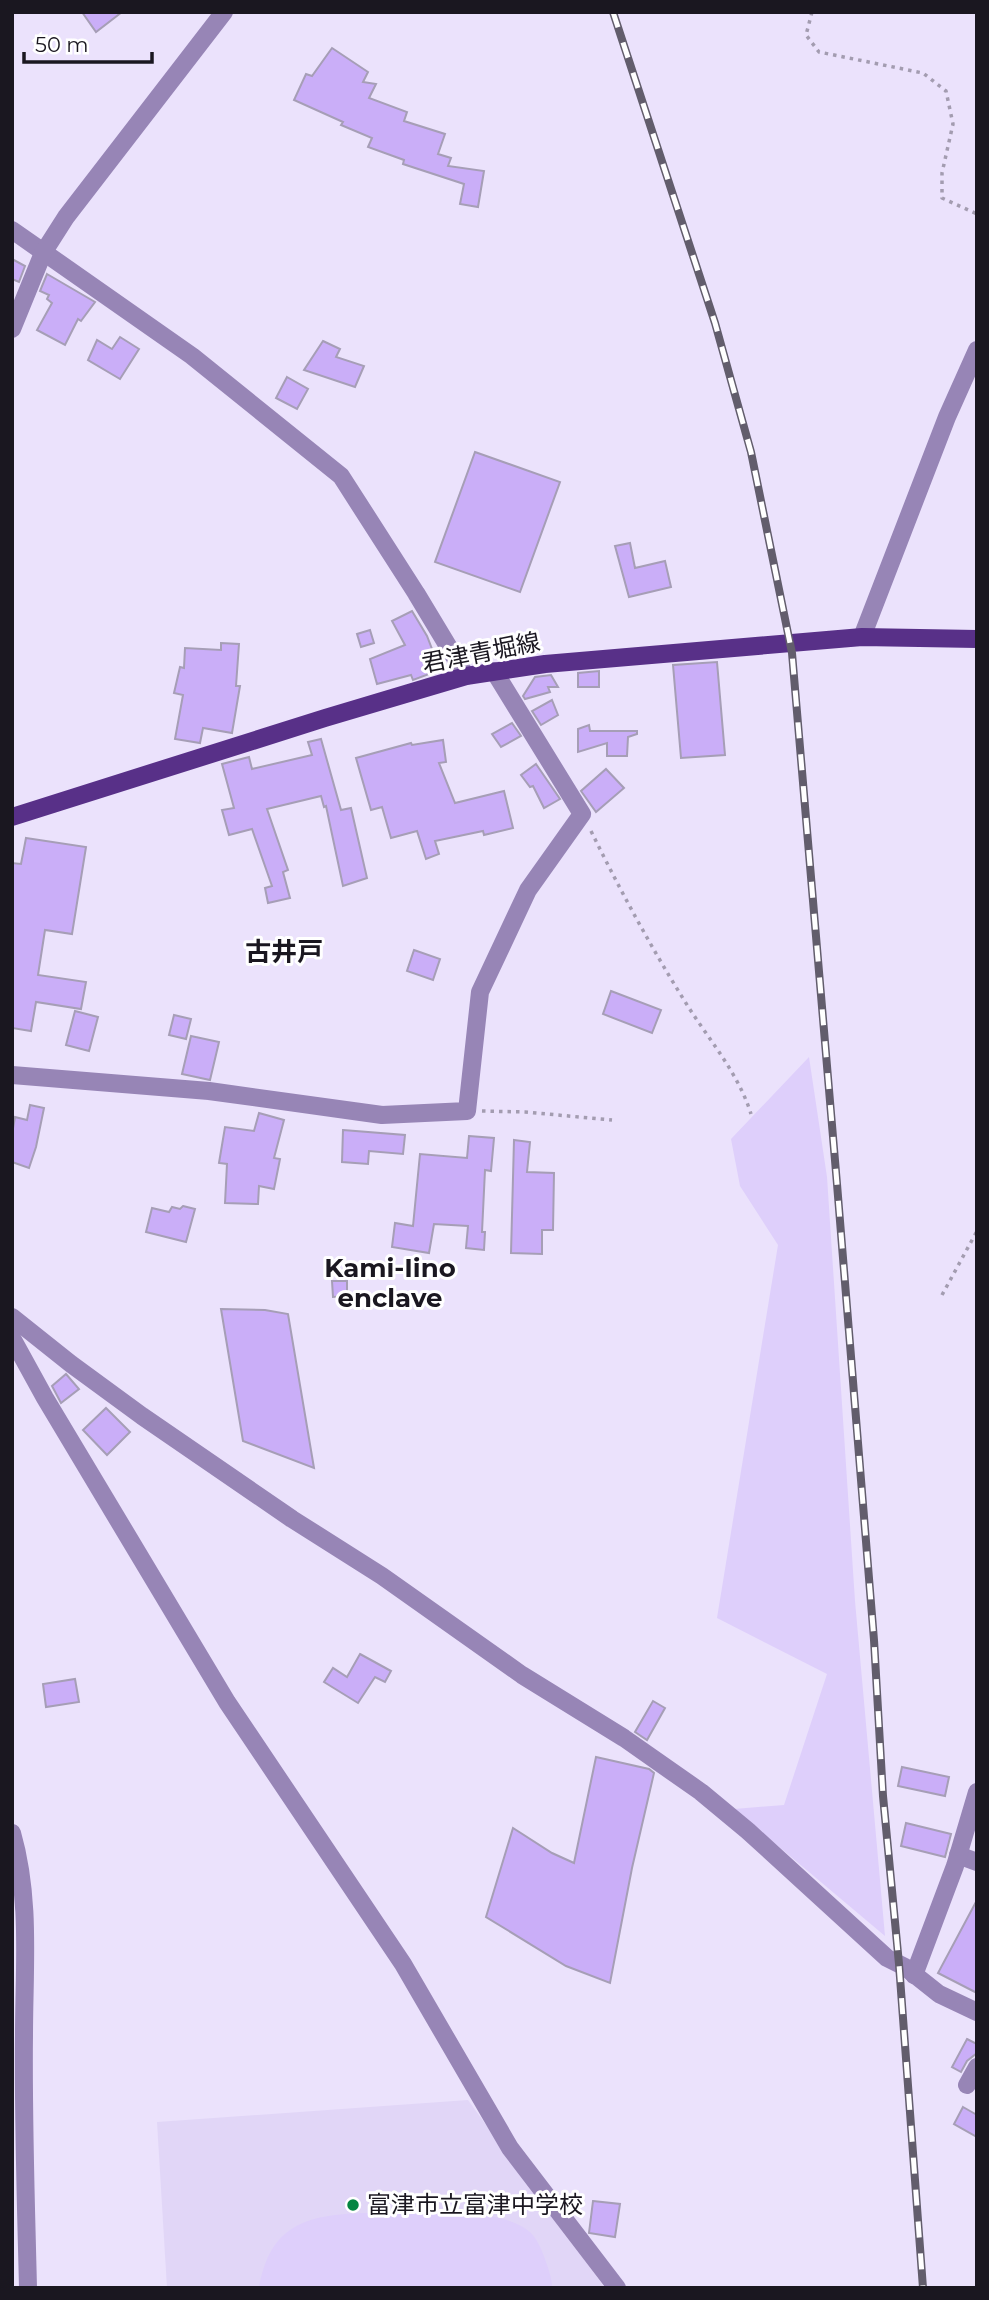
<svg xmlns="http://www.w3.org/2000/svg" width="989" height="2300" viewBox="0 0 989 2300" font-family="Montserrat,'Noto Sans JP',sans-serif">
  <style>
    .built { fill: #e1d6f7 }
    .green { fill: #decffb }
    .building { fill: #caaef8; stroke: #a69eb6; stroke-width: 2 }
    .lines { fill: none; stroke-linecap: round; stroke-linejoin: round }
    .path { stroke: #a39cb0; stroke-width: 3.5; stroke-dasharray: 3.5 5; stroke-linecap: butt }
    .minor { stroke: #9785b6; stroke-width: 18 }
    .major { stroke: #583088; stroke-width: 18 }
    .rail-casing { stroke: #625d6c; stroke-width: 8 }
    .rail { stroke: #fff; stroke-width: 5; stroke-dasharray: 16; stroke-linecap: butt }
    .poi-dot { fill: #058540; stroke: #fff; stroke-width: 2.5 }
    .labels { text-anchor: middle; stroke-width: 6; stroke-linejoin: round; paint-order: stroke }
    .street-label { font-size: 24px; fill: #1a1720; stroke: #fff }
    .poi-label { font-size: 24px; fill: #1a1720; stroke: #fff; text-anchor: start }
    .neighbourhood-label { font-size: 26px; font-weight: bold; fill: #1a1720; stroke: #fff }
  </style>
  <rect width="100%" height="100%" fill="#ebe2fc"/>
  <path class="built" d="M 468,2100 L 605,2288 L 167,2288 L 157,2122 Z"/>
  <g class="green">
    <path d="M 809,1057 L 827,1177 L 855,1601 L 885,1936 L 734,1809 L 784,1805 L 827,1674 L 717,1618 L 778,1245 L 740,1186 L 731,1139 Z"/>
    <path d="M 363,2213 C 405,2213 501,2204 531,2233 C 538,2240 543,2253 546,2262 C 549,2271 552,2278 552,2288 L 259,2288 C 270,2225 306,2215 363,2213 Z"/>
  </g>
  <g class="building">
    <path d="M 82,12 L 122,12 L 96,32 Z"/>
    <path d="M 332,48 L 368,72 L 363,82 L 376,84 L 369,98 L 407,112 L 404,121 L 445,134 L 438,154 L 451,158 L 448,166 L 484,171 L 478,207 L 460,204 L 464,184 L 403,164 L 404,160 L 368,147 L 372,138 L 341,125 L 343,122 L 294,100 L 306,74 L 312,76 Z"/>
    <path d="M 12,259 L 25,266 L 19,282 L 12,279 Z"/>
    <path d="M 47,274 L 95,302 L 81,321 L 78,319 L 65,345 L 37,330 L 52,303 L 47,299 L 49,295 L 40,291 Z"/>
    <path d="M 120,337 L 139,349 L 120,379 L 88,360 L 97,340 L 112,349 Z"/>
    <path d="M 323,341 L 340,349 L 336,357 L 364,366 L 355,387 L 304,370 Z"/>
    <path d="M 287,377 L 308,389 L 297,409 L 276,398 Z"/>
    <path d="M 475,452 L 560,482 L 520,592 L 435,562 Z"/>
    <path d="M 630,543 L 635,568 L 665,561 L 671,587 L 629,597 L 615,546 Z"/>
    <path d="M 412,611 L 427,636 L 440,670 L 413,680 L 411,675 L 377,684 L 370,659 L 405,645 L 392,621 Z"/>
    <path d="M 370,630 L 374,643 L 361,647 L 357,634 Z"/>
    <path d="M 221,643 L 239,644 L 236,686 L 240,686 L 232,733 L 203,728 L 200,743 L 175,739 L 183,695 L 174,693 L 180,667 L 184,668 L 185,648 L 221,650 Z"/>
    <path d="M 717,662 L 725,755 L 681,758 L 673,665 Z"/>
    <path d="M 599,671 L 599,687 L 578,687 L 578,673 Z"/>
    <path d="M 551,675 L 558,687 L 548,687 L 550,692 L 525,699 L 523,696 L 535,677 Z"/>
    <path d="M 552,700 L 558,715 L 541,725 L 532,711 Z"/>
    <path d="M 512,723 L 521,736 L 501,747 L 492,734 Z"/>
    <path d="M 589,725 L 590,731 L 637,731 L 637,734 L 628,737 L 627,756 L 607,756 L 607,743 L 578,752 L 578,729 Z"/>
    <path d="M 321,739 L 341,810 L 351,808 L 367,878 L 343,886 L 326,806 L 324,807 L 321,796 L 267,809 L 288,870 L 283,872 L 290,898 L 268,903 L 265,888 L 272,886 L 252,829 L 229,835 L 222,810 L 234,808 L 222,764 L 249,757 L 252,769 L 312,755 L 308,742 Z"/>
    <path d="M 443,740 L 446,762 L 439,763 L 455,803 L 504,791 L 513,828 L 484,835 L 483,831 L 435,841 L 439,854 L 426,859 L 417,831 L 391,838 L 382,807 L 371,810 L 356,758 L 411,743 L 412,745 Z"/>
    <path d="M 536,764 L 560,799 L 544,808 L 533,786 L 530,787 L 521,775 Z"/>
    <path d="M 606,769 L 624,788 L 596,812 L 581,791 Z"/>
    <path d="M 26,838 L 86,847 L 72,934 L 45,930 L 38,975 L 86,982 L 81,1009 L 36,1002 L 31,1031 L 12,1028 L 12,863 L 21,864 Z"/>
    <path d="M 414,950 L 440,959 L 433,980 L 407,971 Z"/>
    <path d="M 611,991 L 661,1010 L 652,1033 L 603,1014 Z"/>
    <path d="M 75,1011 L 98,1017 L 89,1051 L 66,1045 Z"/>
    <path d="M 174,1015 L 191,1019 L 186,1039 L 169,1035 Z"/>
    <path d="M 191,1036 L 219,1042 L 210,1080 L 182,1074 Z"/>
    <path d="M 30,1105 L 44,1108 L 36,1147 L 29,1168 L 12,1162 L 12,1134 L 15,1117 L 27,1120 Z"/>
    <path d="M 259,1113 L 284,1120 L 274,1158 L 280,1159 L 274,1189 L 259,1186 L 258,1204 L 225,1203 L 227,1164 L 219,1163 L 225,1127 L 254,1131 Z"/>
    <path d="M 343,1130 L 405,1135 L 403,1154 L 369,1151 L 368,1164 L 342,1162 Z"/>
    <path d="M 469,1136 L 494,1138 L 491,1171 L 485,1170 L 482,1232 L 485,1232 L 484,1250 L 466,1248 L 468,1226 L 434,1224 L 429,1253 L 392,1247 L 395,1223 L 413,1226 L 420,1154 L 467,1158 Z"/>
    <path d="M 514,1140 L 530,1142 L 527,1172 L 554,1173 L 553,1230 L 542,1230 L 542,1254 L 511,1253 Z"/>
    <path d="M 183,1206 L 195,1209 L 186,1242 L 146,1232 L 152,1208 L 169,1212 L 172,1207 L 180,1209 Z"/>
    <path d="M 332,1281 L 347,1281 L 347,1296 L 333,1297 Z"/>
    <path d="M 221,1309 L 265,1310 L 288,1314 L 314,1468 L 243,1441 Z"/>
    <path d="M 66,1374 L 79,1389 L 61,1403 L 52,1386 Z"/>
    <path d="M 106,1408 L 130,1432 L 107,1455 L 83,1430 Z"/>
    <path d="M 360,1654 L 391,1671 L 385,1682 L 375,1677 L 358,1703 L 324,1682 L 333,1668 L 347,1677 Z"/>
    <path d="M 75,1679 L 79,1702 L 46,1707 L 43,1684 Z"/>
    <path d="M 653,1701 L 665,1708 L 647,1740 L 635,1732 Z"/>
    <path d="M 596,1757 L 649,1769 L 654,1773 L 632,1868 L 610,1983 L 566,1966 L 486,1917 L 513,1828 L 552,1853 L 574,1863 Z"/>
    <path d="M 902,1767 L 949,1777 L 945,1796 L 898,1786 Z"/>
    <path d="M 906,1823 L 951,1834 L 945,1857 L 901,1846 Z"/>
    <path d="M 977,1900 L 977,1993 L 938,1973 Z"/>
    <path d="M 967,2039 L 977,2044 L 977,2053 L 967,2061 L 961,2072 L 952,2067 Z"/>
    <path d="M 963,2107 L 977,2115 L 977,2137 L 954,2124 Z"/>
    <path d="M 593,2201 L 620,2204 L 615,2237 L 589,2233 Z"/>
  </g>
  <g class="lines">
    <g class="path">
      <path d="M 812,12 L 806,35 L 819,52 L 923,73 L 946,91 L 953,124 L 942,173 L 942,198 L 977,214"/>
      <path d="M 591,831 C 621,892 653,951 689,1008 C 711,1042 739,1075 751,1114"/>
      <path d="M 482,1111 L 525,1112 L 612,1120"/>
      <path d="M 942,1295 L 977,1231"/>
    </g>
    <g class="minor">
      <path d="M 12,230 L 192,356 L 341,476 L 416,593 L 466,676"/>
      <path d="M 12,329 L 43,253 L 66,217 L 224,12"/>
      <path d="M 862,637 L 947,417 L 977,350"/>
      <path d="M 12,1075 L 209,1091 L 382,1115 L 467,1111 L 480,992 L 528,890 L 582,814 L 494,671"/>
      <path d="M 12,1317 L 71,1364 L 142,1416 L 292,1519 L 382,1576 L 522,1675 L 624,1738 L 701,1792 L 748,1831 L 887,1958 L 905,1967 L 939,1994 L 977,2012"/>
      <path d="M 12,1338 L 45,1398 L 227,1702 L 403,1964 L 510,2148 L 617,2288"/>
      <path d="M 12,1833 C 31,1899 24,1967 24,2035 C 23,2119 26,2204 28,2288"/>
      <path d="M 958,1855 L 977,1862"/>
      <path d="M 914,1975 L 955,1866 L 977,1792"/>
      <path d="M 967,2085 L 977,2067"/>
    </g>
    <path class="major" d="M 12,817 L 325,718 L 466,676 L 545,664 L 862,637 L 977,639"/>
    <g class="rail-casing">
      <path id="rail" d="M 613,12 L 715,323 L 751,452 L 792,653 L 837,1184 L 874,1640 L 883,1796 L 899,1964 L 923,2288"/>
    </g>
    <use href="#rail" class="rail"/>
  </g>
  <circle class="poi-dot" cx="353" cy="2205" r="7"/>
  <g class="labels">
    <g class="street-label">
      <text transform="translate(481 653) rotate(-11)" y="8">君津青堀線</text>
    </g>
    <g class="poi-label">
      <text x="367" y="2213">富津市立富津中学校</text>
    </g>
    <g class="neighbourhood-label">
      <text x="284" y="961">古井戸</text>
      <text x="390" y="1277">Kami-Iino<tspan x="390" dy="30">enclave</tspan></text>
    </g>
  </g>
  <rect width="989" height="2300" fill="none" stroke="#1a1720" stroke-width="28"/>
  <path d="M24 52v10h128v-10" fill="none" stroke="#1a1720" stroke-width="3.5"/>
  <text x="35" y="52" font-size="21" fill="#1a1720" stroke="#ffffff" stroke-width="5" paint-order="stroke">50 m</text>
</svg>
